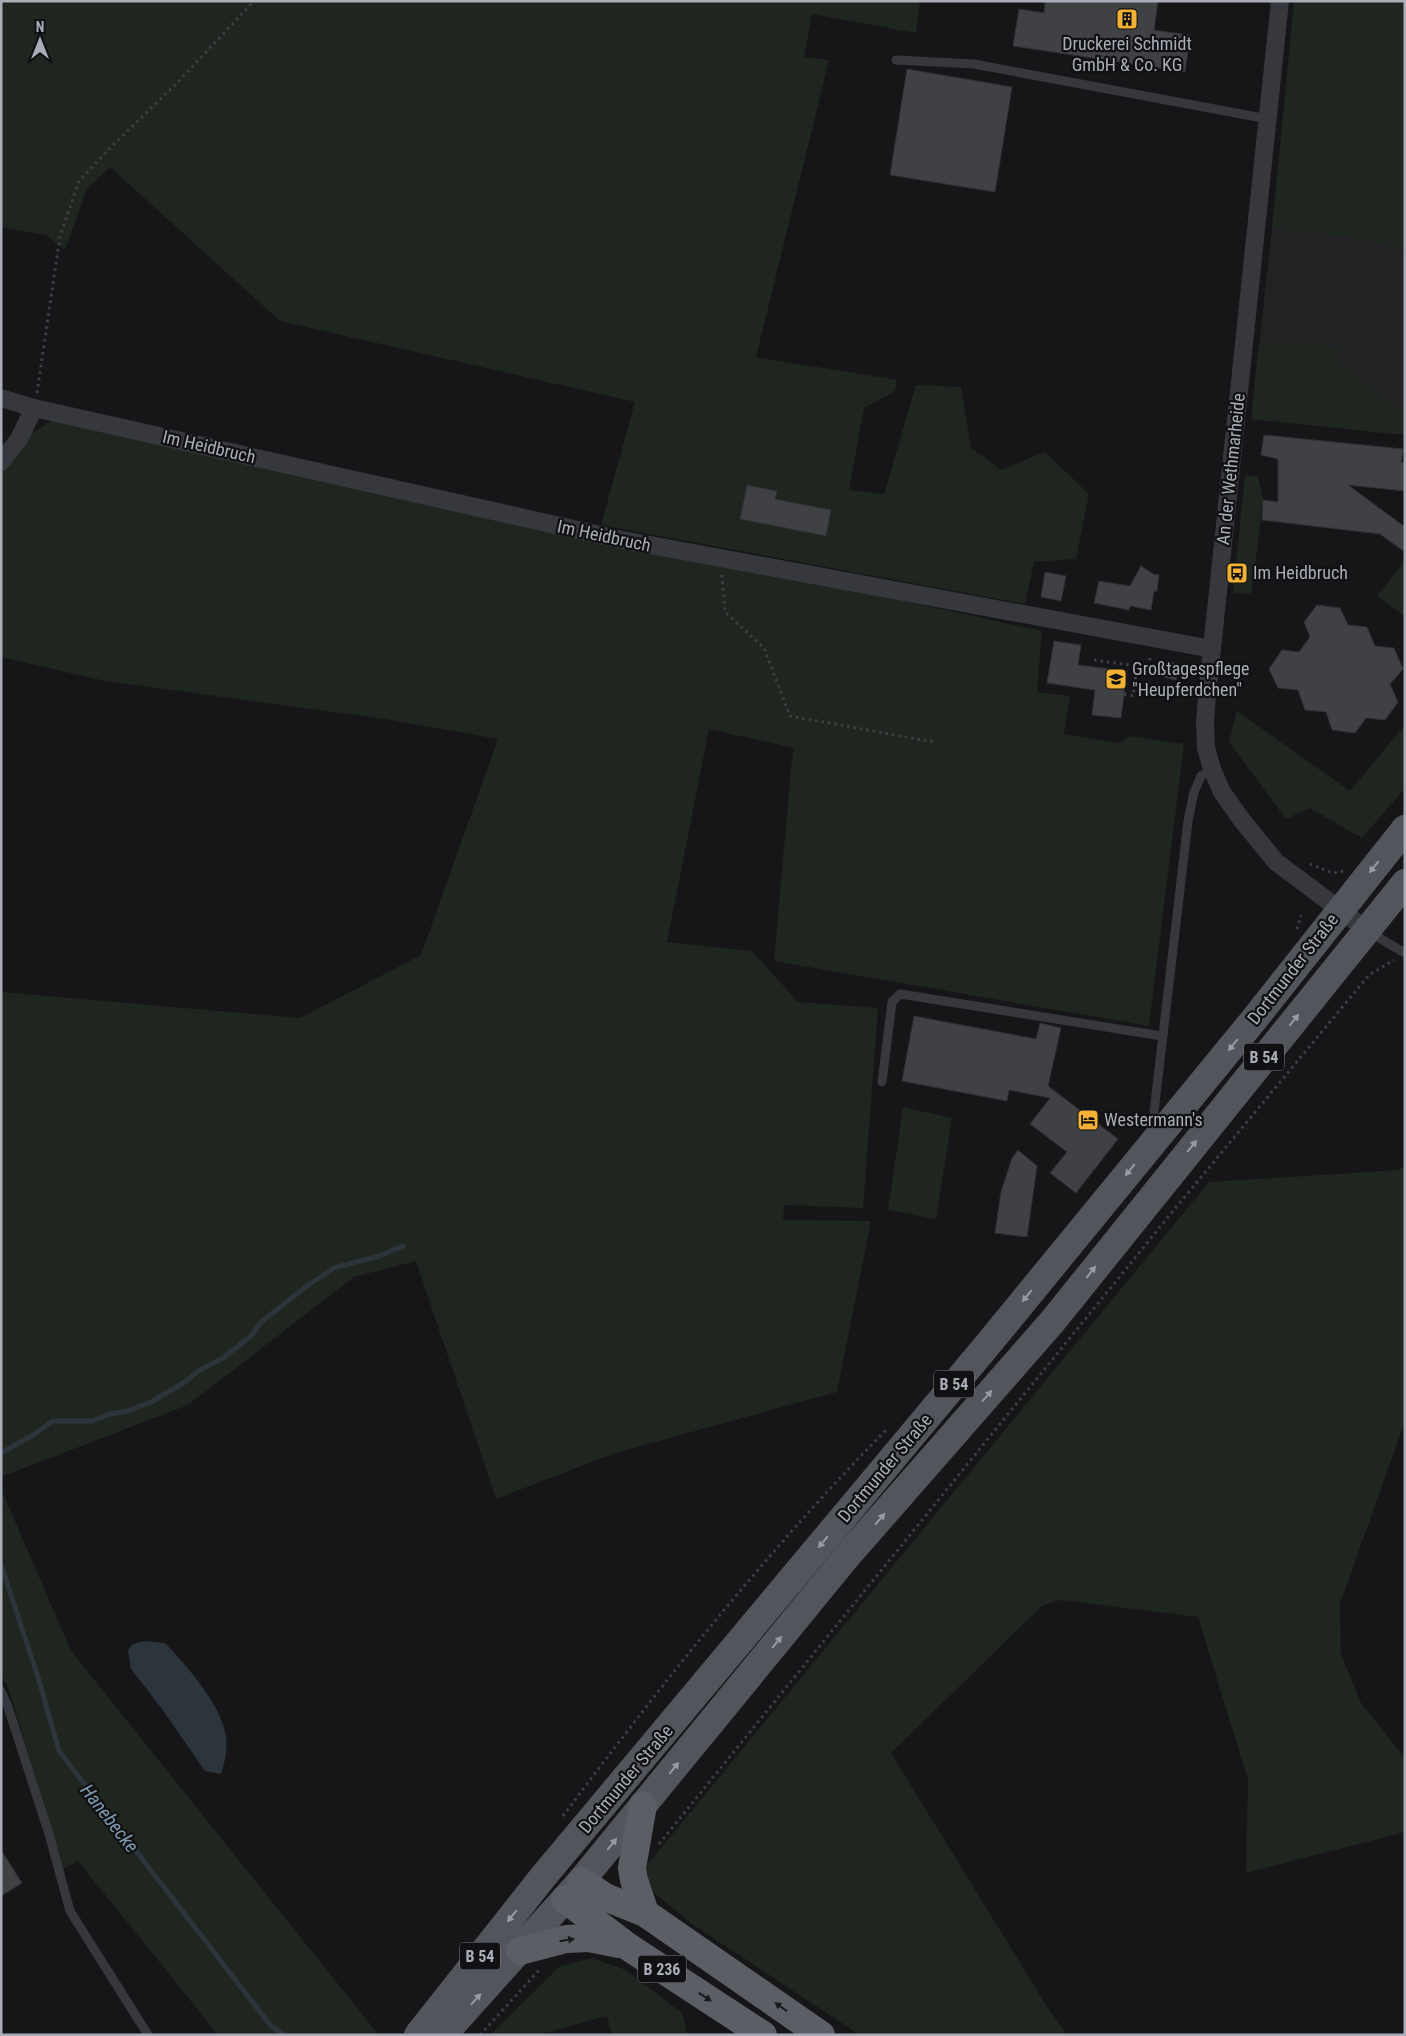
<svg xmlns="http://www.w3.org/2000/svg" width="1406" height="2036" viewBox="0 0 1406 2036" font-family="'Roboto Condensed',sans-serif">
  <style>
    .built { fill: #222225 }
    .green { fill: #1e261f }
    .water { fill: #2c353c }
    .lines { fill: none; stroke-linecap: round; stroke-linejoin: round }
    .stream { stroke: #2c353c; stroke-width: 5 }
    .building { fill: #404145; stroke: #303034 }
    .path { stroke: #3d3f44; stroke-width: 3; stroke-dasharray: 2.5 4; stroke-linecap: butt }
    .service { stroke: #37383d; stroke-width: 9 }
    .minor { stroke: #37383d; stroke-width: 18 }
    .primary { stroke: #53555c; stroke-width: 28 }
    .trunk { stroke: #5b5e65; stroke-width: 28 }
    .oneway { fill: #979ba6 }
    .oneway2 { fill: #18191b }
    .labels { text-anchor: middle; stroke-width: 4.5; stroke-linejoin: round; paint-order: stroke }
    .shield { fill: #111113; stroke: #7b7e86; stroke-width: 1 }
    .shield-label { font-size: 16px; font-weight: bold; fill: #a8adb8 }
    .poi-label { font-size: 18px; fill: #a8adb8; stroke: #111113; text-anchor: start }
    .street-label { font-size: 18px; fill: #a8adb8; stroke: #111113 }
    .water-label { font-size: 19px; font-style: italic; fill: #7f9bb3; stroke: #111113 }
  </style>
  <rect width="100%" height="100%" fill="#161618"/>
  <path class="built" d="M 1272,228 L 1350,237 L 1405,249 L 1405,435 L 1251,419 Z"/>
  <g class="green">
    <path d="M 1,1 L 920,1 L 916,33 L 812,14 L 804,57 L 829,60 L 756,357 L 897,380 L 895,391 L 864,408 L 849,490 L 884,494 L 916,385 L 961,387 L 971,448 L 1001,470 L 1045,452 L 1089,494 L 1076,559 L 1034,562 L 1025,604 L 601,525 L 635,402 L 280,321 L 110,167 L 87,189 L 65,250 L 46,235 L 1,227 Z"/>
    <path d="M 1294,1 L 1405,1 L 1405,249 L 1350,237 L 1272,228 Z"/>
    <path d="M 1259,343 L 1325,346 L 1344,348 L 1335,360 L 1405,414 L 1405,435 L 1251,419 Z"/>
    <path d="M 51,421 L 76,421 L 1042,631 L 1037,692 L 1070,696 L 1064,734 L 1120,743 L 1131,736 L 1184,744 L 1149,1026 L 774,961 L 791,768 L 794,748 L 709,729 L 667,942 L 752,951 L 798,1002 L 878,1008 L 863,1208 L 784,1205 L 783,1220 L 871,1221 L 837,1392 L 615,1453 L 496,1499 L 416,1261 L 354,1277 L 188,1405 L 1,1477 L 1,992 L 300,1018 L 421,955 L 498,739 L 385,719 L 105,681 L 1,657 L 1,469 L 30,435 Z"/>
    <path d="M 1245,475 L 1258,477 L 1263,500 L 1252,591 L 1249,594 L 1233,593 Z"/>
    <path d="M 1405,560 L 1405,616 L 1377,596 Z"/>
    <path d="M 1237,711 L 1350,791 L 1405,725 L 1405,788 L 1362,838 L 1310,808 L 1286,819 L 1229,742 Z"/>
    <path d="M 903,1107 L 952,1118 L 936,1219 L 888,1210 Z"/>
    <path d="M 1405,1167 L 1405,1421 L 1340,1604 L 1341,1654 L 1361,1703 L 1405,1758 L 1405,1832 L 1246,1873 L 1248,1780 L 1198,1617 L 1061,1600 L 1043,1605 L 891,1753 L 1046,2005 L 1067,2035 L 860,2035 L 692,1924 L 648,1888 L 647,1865 L 1209,1182 L 1398,1170 Z"/>
    <path d="M 1,1489 L 71,1651 L 379,2035 L 218,2035 L 78,1861 L 63,1869 L 8,1687 L 1,1674 Z"/>
    <path d="M 592,1958 L 626,1970 L 683,2014 L 687,2035 L 612,2035 L 607,2016 L 537,2035 L 490,2035 L 560,1966 Z"/>
  </g>
  <path class="water" d="M 145,1641 L 165,1643 C 186,1665 221,1704 226,1736 C 228,1749 225,1761 221,1774 L 205,1771 L 162,1709 L 131,1669 L 128,1650 L 133,1644 Z"/>
  <g class="lines">
    <g class="stream">
      <path d="M 1,1453 L 33,1435 L 53,1421 L 92,1421 L 110,1414 L 128,1411 L 153,1401 L 185,1382 L 198,1371 L 223,1358 L 251,1336 L 261,1322 L 307,1286 L 334,1268 L 379,1256 L 403,1246"/>
      <path d="M 1,1565 L 38,1677 L 59,1751 L 271,2026 L 285,2035"/>
    </g>
  </g>
  <g class="building">
    <path d="M 1045,1 L 1158,1 L 1154,30 L 1190,35 L 1185,72 L 1013,46 L 1019,9 L 1044,13 Z"/>
    <path d="M 907,69 L 1012,87 L 995,192 L 890,175 Z"/>
    <path d="M 1264,435 L 1403,449 L 1401,462 L 1405,464 L 1405,491 L 1348,485 L 1405,527 L 1405,552 L 1380,534 L 1262,520 L 1263,500 L 1278,502 L 1278,459 L 1261,455 Z"/>
    <path d="M 747,485 L 777,491 L 775,499 L 831,510 L 826,536 L 740,519 Z"/>
    <path d="M 1141,566 L 1153,574 L 1159,575 L 1157,591 L 1154,591 L 1151,610 L 1130,606 L 1129,610 L 1094,603 L 1099,581 L 1130,586 Z"/>
    <path d="M 1045,572 L 1066,576 L 1061,601 L 1041,597 Z"/>
    <path d="M 1317,605 L 1340,608 L 1348,625 L 1367,627 L 1375,646 L 1394,648 L 1403,669 L 1390,684 L 1398,702 L 1385,720 L 1366,718 L 1355,733 L 1332,730 L 1326,712 L 1305,710 L 1298,690 L 1278,688 L 1269,669 L 1282,650 L 1299,652 L 1310,637 L 1304,622 Z"/>
    <path d="M 1054,641 L 1081,645 L 1078,665 L 1127,671 L 1121,718 L 1092,715 L 1095,690 L 1047,683 Z"/>
    <path d="M 1166,661 L 1179,664 L 1176,680 L 1163,677 Z"/>
    <path d="M 914,1016 L 1036,1039 L 1040,1023 L 1061,1028 L 1048,1086 L 1118,1139 L 1076,1193 L 1050,1173 L 1067,1152 L 1030,1124 L 1050,1098 L 1009,1090 L 1007,1101 L 902,1081 Z"/>
    <path d="M 1018,1150 L 1037,1166 L 1027,1237 L 995,1233 L 1001,1192 L 1012,1158 Z"/>
    <path d="M 1,1850 L 22,1883 L 1,1896 Z"/>
  </g>
  <g class="lines">
    <g class="path">
      <path d="M 37,393 L 60,236 L 79,181 L 112,146 L 176,84 L 254,1"/>
      <path d="M 722,575 L 725,612 L 764,648 L 790,716 L 934,742"/>
      <path d="M 1094,660 L 1137,666"/>
      <path d="M 1124,694 L 1133,696 L 1137,666 L 1148,668 L 1150,658"/>
      <path d="M 1310,864 L 1333,873 L 1345,871"/>
      <path d="M 1297,929 L 1301,915"/>
      <path d="M 563,1816 C 663,1682 768,1550 886,1430"/>
      <path d="M 659,1844 L 1173,1211 L 1369,975 L 1394,960"/>
      <path d="M 480,2035 L 541,1968"/>
    </g>
    <g class="service">
      <path d="M 896,60 L 974,64 L 1268,119"/>
      <path d="M 1369,932 L 1405,953"/>
      <path d="M 882,1082 L 892,1002 L 900,994 L 1162,1036"/>
      <path d="M 1154,1112 L 1188,821 L 1194,792 L 1201,776 L 1212,769"/>
      <path d="M 1,1691 L 8,1707 L 49,1834 L 70,1911 L 148,2035"/>
    </g>
    <g class="minor">
      <path d="M 1280,1 L 1207,696 L 1205,721 L 1206,748 L 1212,769 L 1222,792 L 1241,819 L 1276,862 L 1367,930"/>
      <path d="M 1,398 L 34,408 L 618,539 L 1212,649"/>
      <path d="M 1,462 L 19,439 L 34,408"/>
    </g>
    <g class="primary">
      <path d="M 418,2035 L 542,1878 L 989,1343 L 1252,1022 L 1405,829"/>
      <path d="M 443,2035 L 581,1881 L 848,1555 L 1052,1322 L 1405,883"/>
    </g>
    <g class="trunk">
      <path d="M 643,1805 L 632,1868 L 634,1880 L 645,1913"/>
      <path d="M 581,1881 L 605,1897 L 645,1913 L 821,2035"/>
      <path d="M 565,1899 L 627,1946 L 763,2035"/>
      <path d="M 520,1951 L 566,1939 L 589,1938 L 619,1944"/>
    </g>
  </g>
  <defs><path id="oneway-solid" d="M-6-.8H1V-3.2L6.5 0L1 3.2V.8H-6Z" transform="scale(1.25)"/></defs>
  <g class="oneway">
    <use href="#oneway-solid" transform="translate(1374 867) rotate(129)"/>
    <use href="#oneway-solid" transform="translate(1294 1020) rotate(-51)"/>
    <use href="#oneway-solid" transform="translate(1233 1045) rotate(129)"/>
    <use href="#oneway-solid" transform="translate(1192 1146) rotate(-51)"/>
    <use href="#oneway-solid" transform="translate(1130 1170) rotate(129)"/>
    <use href="#oneway-solid" transform="translate(1091 1272) rotate(-52)"/>
    <use href="#oneway-solid" transform="translate(1027 1296) rotate(129)"/>
    <use href="#oneway-solid" transform="translate(987 1396) rotate(-49)"/>
    <use href="#oneway-solid" transform="translate(880 1519) rotate(-49)"/>
    <use href="#oneway-solid" transform="translate(823 1542) rotate(130)"/>
    <use href="#oneway-solid" transform="translate(777 1642) rotate(-51)"/>
    <use href="#oneway-solid" transform="translate(674 1768) rotate(-51)"/>
    <use href="#oneway-solid" transform="translate(612 1844) rotate(-51)"/>
    <use href="#oneway-solid" transform="translate(512 1916) rotate(129)"/>
    <use href="#oneway-solid" transform="translate(476 1999) rotate(-48)"/>
  </g>
  <g class="oneway2">
    <use href="#oneway-solid" transform="translate(567 1940) rotate(-9)"/>
    <use href="#oneway-solid" transform="translate(705 1997) rotate(33)"/>
    <use href="#oneway-solid" transform="translate(781 2007) rotate(-145)"/>
  </g>
  <defs>
    <g id="building-square" transform="scale(1.125)"><rect x="-9" y="-9" width="18" height="18" rx="4" fill="#f2b134" stroke="#111113"/><path d="M-4-6H4V6H1V3H-1V6H-4ZM-2.5-4.3h1.7v1.8h-1.7ZM.8-4.3h1.7v1.8H.8ZM-2.5-1h1.7V.8h-1.7ZM.8-1h1.7V.8H.8Z" fill="#111"/></g>
    <g id="bus-square" transform="scale(1.125)"><rect x="-9" y="-9" width="18" height="18" rx="4" fill="#f2b134" stroke="#111113"/><path d="M-5-6H5V4H4V6H2V4H-2V6H-4V4H-5ZM-3.5-4V0h7V-4ZM-3.5 1.2v1.5H-2V1.2ZM2 1.2v1.5H3.5V1.2Z" fill="#111"/></g>
    <g id="school-square" transform="scale(1.125)"><rect x="-9" y="-9" width="18" height="18" rx="4" fill="#f2b134" stroke="#111113"/><path d="M0-5L7-2L0 1L-7-2ZM-4 1L0 2.5L4 1V4Q0 6-4 4Z" fill="#111"/></g>
    <g id="hotel-square" transform="scale(1.125)"><rect x="-9" y="-9" width="18" height="18" rx="4" fill="#f2b134" stroke="#111113"/><path d="M-6-4.5h1.5V1H6V5H4.5V3h-9V5H-6ZM-4 0a1.8 1.8 0 1 1 3.6 0ZM.5 0V-2.5h3Q6-2.5 6 0Z" fill="#111"/></g>
  </defs>
  <g fill-rule="evenodd">
    <use href="#building-square" x="1127" y="19"/>
    <use href="#bus-square" x="1237" y="573"/>
    <use href="#school-square" x="1116" y="679"/>
    <use href="#hotel-square" x="1088" y="1120"/>
  </g>
  <g class="labels">
    <g class="shield">
      <rect x="1244" y="1043.5" width="40" height="27" rx="4"/>
      <rect x="934" y="1370.5" width="40" height="27" rx="4"/>
      <rect x="460" y="1942.5" width="40" height="27" rx="4"/>
      <rect x="638" y="1955.5" width="48" height="27" rx="4"/>
    </g>
    <g class="shield-label">
      <text x="1264" y="1063">B 54</text>
      <text x="954" y="1390">B 54</text>
      <text x="480" y="1962">B 54</text>
      <text x="662" y="1975">B 236</text>
    </g>
    <g class="poi-label">
      <text x="1127" y="50" text-anchor="middle">Druckerei Schmidt<tspan x="1127" dy="21">GmbH &amp; Co. KG</tspan></text>
      <text x="1253" y="579">Im Heidbruch</text>
      <text x="1132" y="675">Großtagespflege<tspan x="1132" dy="21">"Heupferdchen"</tspan></text>
      <text x="1104" y="1126">Westermann's</text>
    </g>
    <g class="street-label">
      <text transform="translate(209 447) rotate(13)" y="6">Im Heidbruch</text>
      <text transform="translate(1231 469) rotate(-84)" y="6">An der Wethmarheide</text>
      <text transform="translate(604 536) rotate(12)" y="6">Im Heidbruch</text>
      <text transform="translate(1293 969) rotate(-52)" y="6">Dortmunder Straße</text>
      <text transform="translate(885 1468) rotate(-50)" y="6">Dortmunder Straße</text>
      <text transform="translate(626 1779) rotate(-50)" y="6">Dortmunder Straße</text>
    </g>
    <g class="water-label">
      <text transform="translate(110 1818) rotate(52)" y="7">Hanebecke</text>
    </g>
  </g>
  <rect width="1406" height="2036" fill="none" stroke="#a8adb8" stroke-width="5"/>
  <g transform="translate(40 40)" stroke="#111113" stroke-width="4" paint-order="stroke">
  <path d="M0-4L9 19L0 12L-9 19Z" fill="#a8adb8"/>
  <text y="-8" font-size="14" font-weight="bold" text-anchor="middle" fill="#a8adb8">N</text>
  </g>
</svg>
